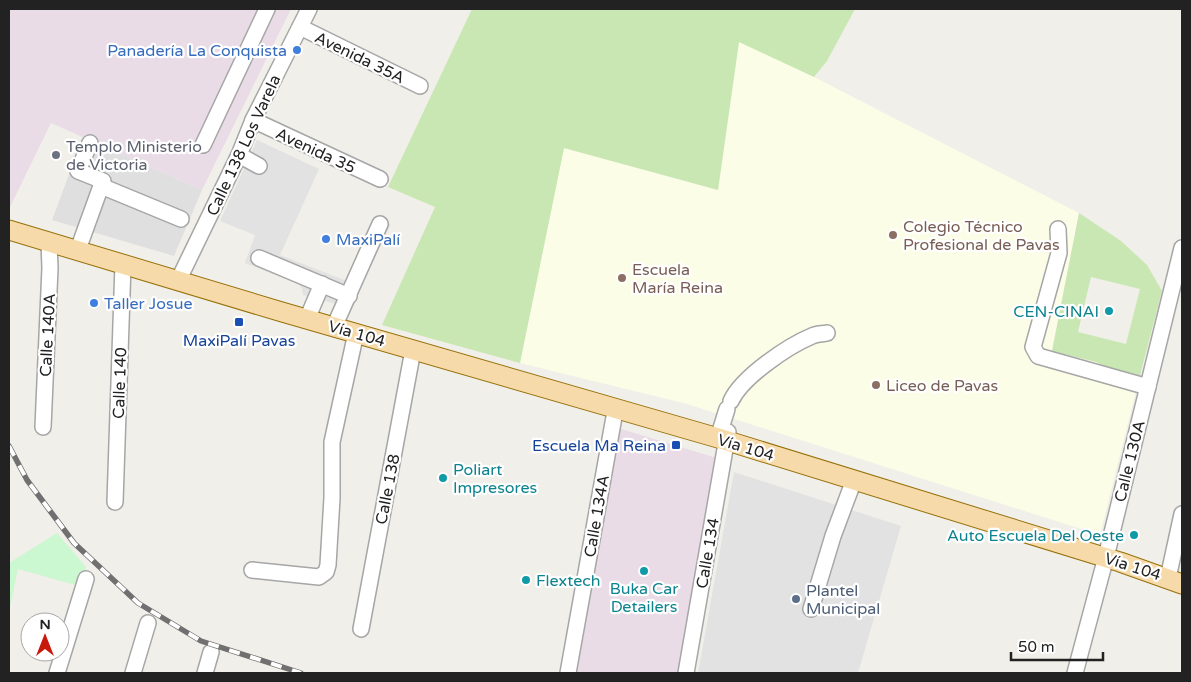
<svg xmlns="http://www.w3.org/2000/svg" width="1191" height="682" viewBox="0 0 1191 682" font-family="'Varela Round',sans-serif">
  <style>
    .residential { fill: #e0dfdf }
    .industrial { fill: #eadce6 }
    .education { fill: #fcfde6 }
    .grass { fill: #c9e7b3; fill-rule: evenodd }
    .park { fill: #cbf7d1 }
    .parking { fill: #e2e2e2 }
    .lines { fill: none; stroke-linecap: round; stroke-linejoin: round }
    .minor-casing { stroke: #a6a6a6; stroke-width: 18 }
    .major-casing { stroke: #96710a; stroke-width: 21 }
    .minor { stroke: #fff; stroke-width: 15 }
    .major { stroke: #f7daa9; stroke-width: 19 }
    .rail-casing { stroke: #707070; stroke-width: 5.5 }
    .rail { stroke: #fff; stroke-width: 4; stroke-dasharray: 11; stroke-linecap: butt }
    .shop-dot { fill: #3f7fe0; stroke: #fff; stroke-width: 2 }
    .worship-dot { fill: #6b7280; stroke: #fff; stroke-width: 2 }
    .education-dot { fill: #8d6e63; stroke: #fff; stroke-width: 2 }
    .culture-dot { fill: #0f9aa8; stroke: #fff; stroke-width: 2 }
    .transit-dot { fill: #1a4fb4; stroke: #fff; stroke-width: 2 }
    .service-dot { fill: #5c6f8a; stroke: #fff; stroke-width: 2 }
    .labels { text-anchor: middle; stroke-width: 4.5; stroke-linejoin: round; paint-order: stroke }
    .shop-label { font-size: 16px; fill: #366cbe; stroke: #fff; text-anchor: start }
    .street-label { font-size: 16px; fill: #222; stroke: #fff }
    .worship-label { font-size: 16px; fill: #5b616d; stroke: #fff; text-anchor: start }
    .education-label { font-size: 16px; fill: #785e54; stroke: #fff; text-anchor: start }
    .culture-label { font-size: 16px; fill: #0d838f; stroke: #fff; text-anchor: end }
    .transit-label { font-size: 16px; fill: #164399; stroke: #fff }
    .service-label { font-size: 16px; fill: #4e5e75; stroke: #fff; text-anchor: start }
  </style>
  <rect width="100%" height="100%" fill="#f1efe9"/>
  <path class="residential" d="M 83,137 L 202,190 L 174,256 L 52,220 Z"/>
  <g class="industrial">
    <path d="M 9,9 L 291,9 L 202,190 L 51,123 L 10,207 Z"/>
    <path d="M 605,424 L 720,459 L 681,673 L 563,673 Z"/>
  </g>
  <path class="education" d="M 739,41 L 814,77 L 1079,213 L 1052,351 L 1096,362 L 1138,383 L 1100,535 L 687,404 L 520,363 L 564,148 L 718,190 Z"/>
  <g class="grass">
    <path d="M 472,9 L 855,9 L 827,61 L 814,77 L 739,42 L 718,190 L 564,148 L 520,363 L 382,325 L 435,207 L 388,187 Z"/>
    <path d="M 1079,213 L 1121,241 L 1147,265 L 1162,291 L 1138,383 L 1096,362 L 1052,351 ZM 1091,277 L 1140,289 L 1126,344 L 1078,332 Z"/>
  </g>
  <path class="park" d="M 57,533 L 86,567 L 79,586 L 18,569 L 9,612 L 9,563 Z"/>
  <g class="parking">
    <path d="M 257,140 L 319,169 L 280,255 L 347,281 L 375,217 L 391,224 L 351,308 L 303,295 L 302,288 L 298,284 L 245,263 L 255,235 L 220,221 Z"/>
    <path d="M 734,472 L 901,526 L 858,673 L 698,673 Z"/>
  </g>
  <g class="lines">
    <g class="minor-casing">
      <g id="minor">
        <path d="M 300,27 L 420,86"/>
        <path d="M 253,120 L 380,179"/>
        <path d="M 90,143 L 78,171 L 103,181 L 101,186"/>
        <path d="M 203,145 L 267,9"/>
        <path d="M 239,155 L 259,166"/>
        <path d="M 1058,229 L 1059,253 L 1033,347 L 1038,356 L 1148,387"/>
        <path d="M 80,244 L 101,186 L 181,219"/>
        <path d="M 259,258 L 349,296"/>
        <path d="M 178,281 L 239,155 L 253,120 L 309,9"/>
        <path d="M 307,319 L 322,284"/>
        <path d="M 334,327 L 380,224"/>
        <path d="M 731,401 C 742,377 788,346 812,336 C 816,334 822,334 827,333"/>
        <path d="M 43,427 L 50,268 L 49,242"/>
        <path d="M 718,438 L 727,409"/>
        <path d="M 115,502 L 123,264"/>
        <path d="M 252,570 L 319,577 L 326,572 L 328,565 L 332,498 L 332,442 L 356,333"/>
        <path d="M 1168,578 L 1182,514"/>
        <path d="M 811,609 L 833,536 L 851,488 L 855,481"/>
        <path d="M 361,629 L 413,350"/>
        <path d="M 57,673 L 86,579"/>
        <path d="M 133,673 L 148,623"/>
        <path d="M 205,673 L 211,652"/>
        <path d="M 568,673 L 614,417"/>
        <path d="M 686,673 L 728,432"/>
        <path d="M 1075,673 L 1106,557 L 1182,248"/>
      </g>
    </g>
    <g class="major-casing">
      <path id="major" d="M 9,230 L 282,312 L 718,438 L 1120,562 L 1182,584"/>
    </g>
    <use href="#minor" class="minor"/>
    <use href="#major" class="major"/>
    <g class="rail-casing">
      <path id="rail" d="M 9,446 L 27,480 L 74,543 L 138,603 L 201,641 L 301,673"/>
    </g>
    <use href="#rail" class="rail"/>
  </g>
  <g class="shop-dot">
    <circle cx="297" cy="50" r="5"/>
    <circle cx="326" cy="239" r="5"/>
    <circle cx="94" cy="303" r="5"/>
  </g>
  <circle class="worship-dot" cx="56" cy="155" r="5"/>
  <g class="education-dot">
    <circle cx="893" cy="235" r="5"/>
    <circle cx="622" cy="278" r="5"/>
    <circle cx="876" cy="385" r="5"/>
  </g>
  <g class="culture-dot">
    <circle cx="1109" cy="311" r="5"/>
    <circle cx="443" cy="478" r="5"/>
    <circle cx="1134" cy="535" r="5"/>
    <circle cx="644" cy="571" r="5"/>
    <circle cx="526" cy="580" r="5"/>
  </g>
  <g class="transit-dot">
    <rect x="234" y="317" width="10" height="10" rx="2.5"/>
    <rect x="671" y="440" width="10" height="10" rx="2.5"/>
  </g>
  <circle class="service-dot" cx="796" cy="599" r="5"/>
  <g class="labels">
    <g class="shop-label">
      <text x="287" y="56" text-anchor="end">Panadería La Conquista</text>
      <text x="336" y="245">MaxiPalí</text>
      <text x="104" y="309">Taller Josue</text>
    </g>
    <g class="street-label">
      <text transform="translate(360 57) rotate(26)" y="6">Avenida 35A</text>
      <text transform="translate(243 145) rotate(-65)" y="6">Calle 138 Los Varela</text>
      <text transform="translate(316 150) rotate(25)" y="6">Avenida 35</text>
      <text transform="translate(357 333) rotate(16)" y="6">Vía 104</text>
      <text transform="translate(47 335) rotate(-87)" y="6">Calle 140A</text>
      <text transform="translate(119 383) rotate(-88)" y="6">Calle 140</text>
      <text transform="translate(746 447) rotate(17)" y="6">Vía 104</text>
      <text transform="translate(1129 461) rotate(-76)" y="6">Calle 130A</text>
      <text transform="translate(387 489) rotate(-79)" y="6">Calle 138</text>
      <text transform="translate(596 516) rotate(-80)" y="6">Calle 134A</text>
      <text transform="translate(707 553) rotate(-80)" y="6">Calle 134</text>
      <text transform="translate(1133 566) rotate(18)" y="6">Vía 104</text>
    </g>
    <g class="worship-label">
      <text x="66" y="152">Templo Ministerio<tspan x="66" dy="18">de Victoria</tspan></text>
    </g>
    <g class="education-label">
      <text x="903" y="232">Colegio Técnico<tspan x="903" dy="18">Profesional de Pavas</tspan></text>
      <text x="632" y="275">Escuela<tspan x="632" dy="18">María Reina</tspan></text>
      <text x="886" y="391">Liceo de Pavas</text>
    </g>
    <g class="culture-label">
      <text x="1099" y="317">CEN-CINAI</text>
      <text x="453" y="475" text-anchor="start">Poliart<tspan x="453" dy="18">Impresores</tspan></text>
      <text x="1124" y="541">Auto Escuela Del Oeste</text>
      <text x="536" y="586" text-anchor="start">Flextech</text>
      <text x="644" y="594" text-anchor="middle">Buka Car<tspan x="644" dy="18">Detailers</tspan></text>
    </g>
    <g class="transit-label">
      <text x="239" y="346">MaxiPalí Pavas</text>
      <text x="666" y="451" text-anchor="end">Escuela Ma Reina</text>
    </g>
    <g class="service-label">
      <text x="806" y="596">Plantel<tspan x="806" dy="18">Municipal</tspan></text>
    </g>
  </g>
  <rect width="1191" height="682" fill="none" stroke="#222222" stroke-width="20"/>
  <g transform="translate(45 637)"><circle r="24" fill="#ffffff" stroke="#a7a7a7"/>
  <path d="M0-4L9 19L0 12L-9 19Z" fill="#c71a0d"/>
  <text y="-8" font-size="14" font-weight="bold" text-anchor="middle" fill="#222222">N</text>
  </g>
  <path d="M1011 652v8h92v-8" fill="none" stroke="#222222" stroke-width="2.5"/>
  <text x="1018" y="652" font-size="15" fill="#222222" stroke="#ffffff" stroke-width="4" paint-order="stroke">50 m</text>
</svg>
